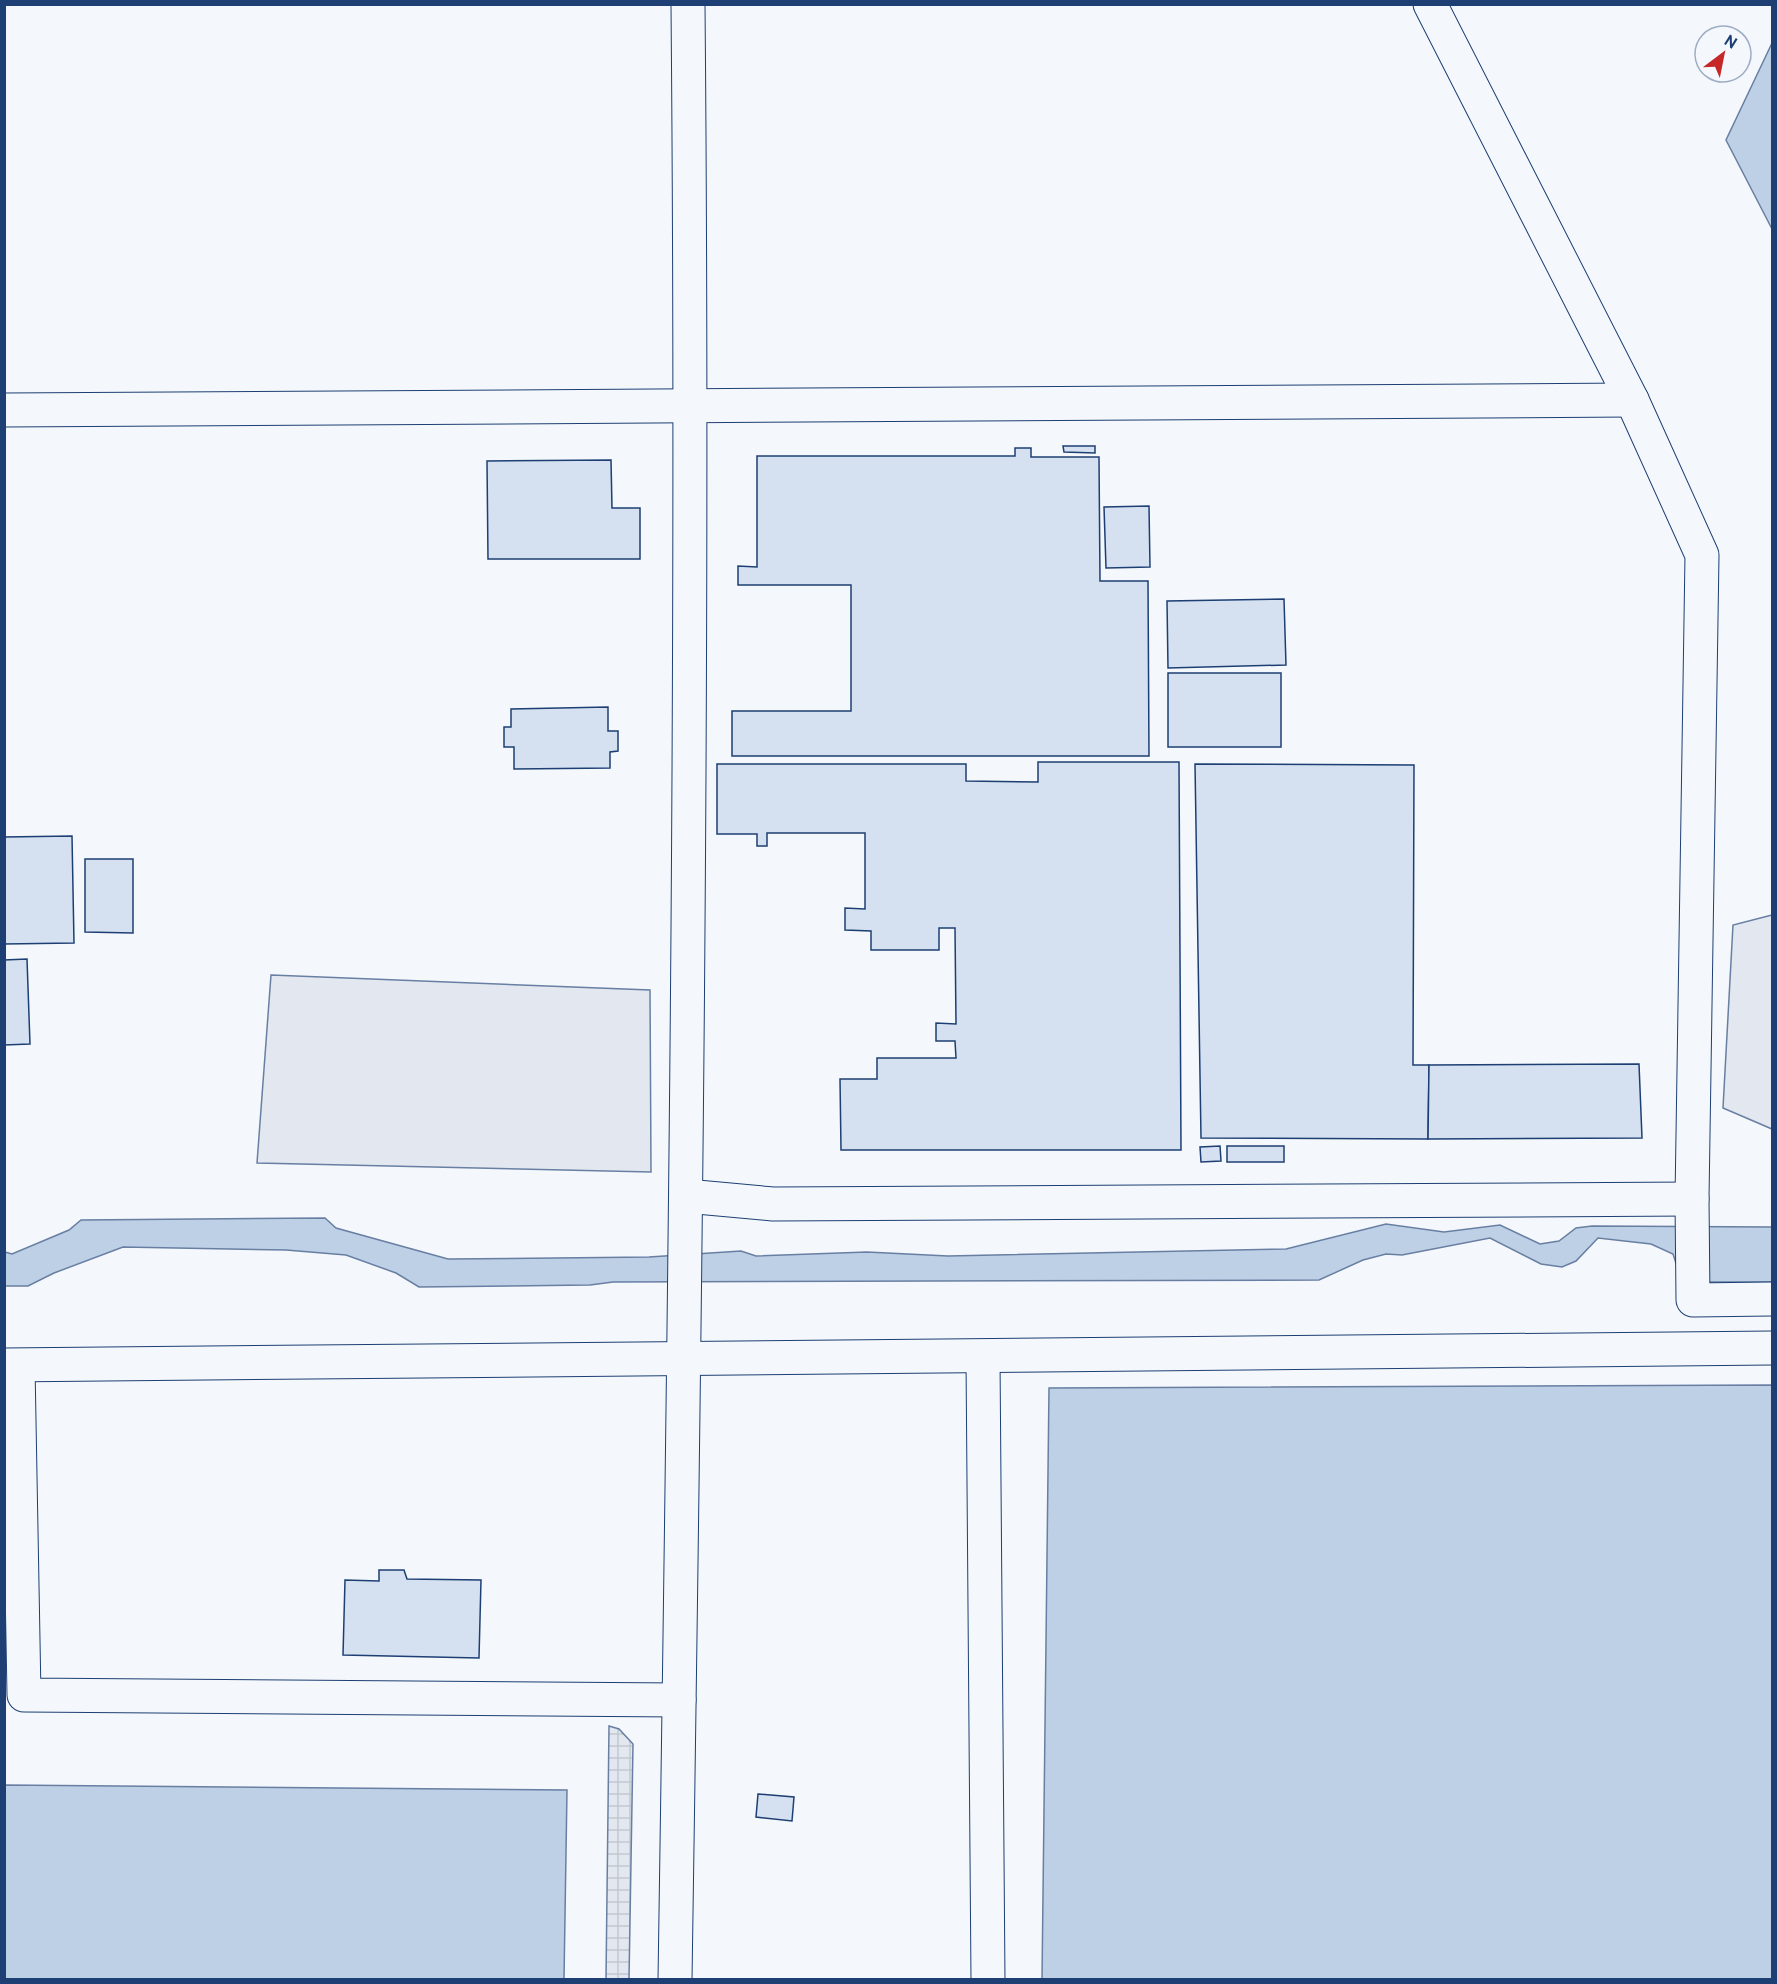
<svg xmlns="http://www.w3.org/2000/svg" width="1777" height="1984" viewBox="0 0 1777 1984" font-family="Overpass,sans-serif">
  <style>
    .parking { fill: #e3e8f0; stroke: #687fa3; stroke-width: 1.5 }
    .plaza { fill: url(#plaza-grid); stroke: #687fa3; stroke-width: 1.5 }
    .water { fill: #bed0e5; stroke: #687fa3; stroke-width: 1.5 }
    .building { fill: #d5e0f0; stroke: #1d3f73; stroke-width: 1.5 }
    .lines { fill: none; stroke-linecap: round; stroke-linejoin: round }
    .minor-casing { stroke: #1d3f73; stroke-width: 35 }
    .minor { stroke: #f4f7fb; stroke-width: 33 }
  </style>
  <defs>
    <pattern id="plaza-grid" width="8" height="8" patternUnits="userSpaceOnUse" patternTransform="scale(1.5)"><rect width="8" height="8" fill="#e3e8f0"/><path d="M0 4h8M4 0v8" fill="none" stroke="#c2c8d1"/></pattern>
  </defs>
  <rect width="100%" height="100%" fill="#f4f7fb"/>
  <g class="parking">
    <path d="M 1772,915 L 1772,1129 L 1723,1108 L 1733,925 Z"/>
    <path d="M 271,975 L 650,990 L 651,1172 L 257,1163 Z"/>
  </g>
  <path class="plaza" d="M 609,1726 L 619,1729 L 633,1744 L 629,1979 L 606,1979 Z"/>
  <g class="water">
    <path d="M 1772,43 L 1772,229 L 1726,140 Z"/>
    <path d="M 325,1218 L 336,1228 L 448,1259 L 649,1257 L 741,1251 L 756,1256 L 867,1252 L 948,1256 L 1286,1249 L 1386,1224 L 1444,1232 L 1500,1225 L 1540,1244 L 1559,1241 L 1576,1228 L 1592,1226 L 1772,1227 L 1772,1282 L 1682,1282 L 1673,1254 L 1651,1244 L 1598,1238 L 1576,1261 L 1562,1267 L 1541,1264 L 1490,1238 L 1402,1255 L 1386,1254 L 1363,1260 L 1319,1280 L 613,1282 L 590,1285 L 419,1287 L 396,1273 L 346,1255 L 286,1250 L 123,1247 L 54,1273 L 28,1286 L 5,1286 L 5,1252 L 12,1254 L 69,1230 L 81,1220 Z"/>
    <path d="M 1772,1385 L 1772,1979 L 1042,1979 L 1049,1388 Z"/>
    <path d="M 5,1785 L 567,1790 L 564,1979 L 5,1979 Z"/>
  </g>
  <g class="building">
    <path d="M 1063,446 L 1095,446 L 1095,453 L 1064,452 Z"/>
    <path d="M 1015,448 L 1031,448 L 1031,457 L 1099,457 L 1100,581 L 1148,581 L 1149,756 L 732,756 L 732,711 L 851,711 L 851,585 L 738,585 L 738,566 L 757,567 L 757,456 L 1015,456 Z"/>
    <path d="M 611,460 L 612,508 L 640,508 L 640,559 L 488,559 L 487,461 Z"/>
    <path d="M 1149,506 L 1150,567 L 1106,568 L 1104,507 Z"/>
    <path d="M 1284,599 L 1286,665 L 1168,668 L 1167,601 Z"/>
    <rect x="1168" y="673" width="113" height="74"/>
    <path d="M 608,707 L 608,731 L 618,731 L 618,751 L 610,752 L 610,768 L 514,769 L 514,747 L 504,747 L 504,727 L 511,727 L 511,709 Z"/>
    <path d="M 1038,762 L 1179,762 L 1181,1150 L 841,1150 L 840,1079 L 877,1079 L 877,1058 L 956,1058 L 955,1041 L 936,1041 L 936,1023 L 956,1024 L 955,928 L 939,928 L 939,950 L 871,950 L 871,931 L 845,930 L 845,908 L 865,909 L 865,833 L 767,833 L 767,846 L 757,846 L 757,834 L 717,834 L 717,764 L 966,764 L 966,781 L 1038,782 Z"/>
    <path d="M 1195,764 L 1414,765 L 1413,1065 L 1429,1065 L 1428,1139 L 1201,1138 Z"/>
    <path d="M 72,836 L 74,943 L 4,944 L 4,837 Z"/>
    <path d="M 85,859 L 133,859 L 133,933 L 85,932 Z"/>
    <path d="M 27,959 L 30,1044 L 4,1045 L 4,960 Z"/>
    <path d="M 1639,1064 L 1642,1138 L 1428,1139 L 1429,1065 Z"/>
    <path d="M 1220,1146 L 1221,1161 L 1201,1162 L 1200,1147 Z"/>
    <rect x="1227" y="1146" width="57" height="16"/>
    <path d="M 379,1570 L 404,1570 L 407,1579 L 481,1580 L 479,1658 L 343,1655 L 345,1580 L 379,1581 Z"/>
    <path d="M 758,1794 L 794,1797 L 792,1821 L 756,1817 Z"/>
  </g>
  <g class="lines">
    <g class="minor-casing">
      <g id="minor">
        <path d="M 1430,4 L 1632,400 L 1702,555 L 1692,1199 L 1693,1300 L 1772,1299"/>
        <path d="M 4,410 L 1632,400"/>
        <path d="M 686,1196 L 773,1204 L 1692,1199"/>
        <path d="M 983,1358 L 988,1980"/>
        <path d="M 4,1365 L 1772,1348"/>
        <path d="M 18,1366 L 24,1695 L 679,1700"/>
        <path d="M 675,1980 C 685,1321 694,663 688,4"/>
      </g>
    </g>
    <use href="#minor" class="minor"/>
  </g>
  <rect width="1777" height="1984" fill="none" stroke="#1d3f73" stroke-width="12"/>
  <g transform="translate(1723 54) rotate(32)"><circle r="28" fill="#f4f7fb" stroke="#9eadc5" stroke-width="1.5"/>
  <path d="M0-4.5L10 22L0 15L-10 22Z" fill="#c62828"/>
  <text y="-9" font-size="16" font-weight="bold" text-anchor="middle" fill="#1d3f73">N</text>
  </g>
</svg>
